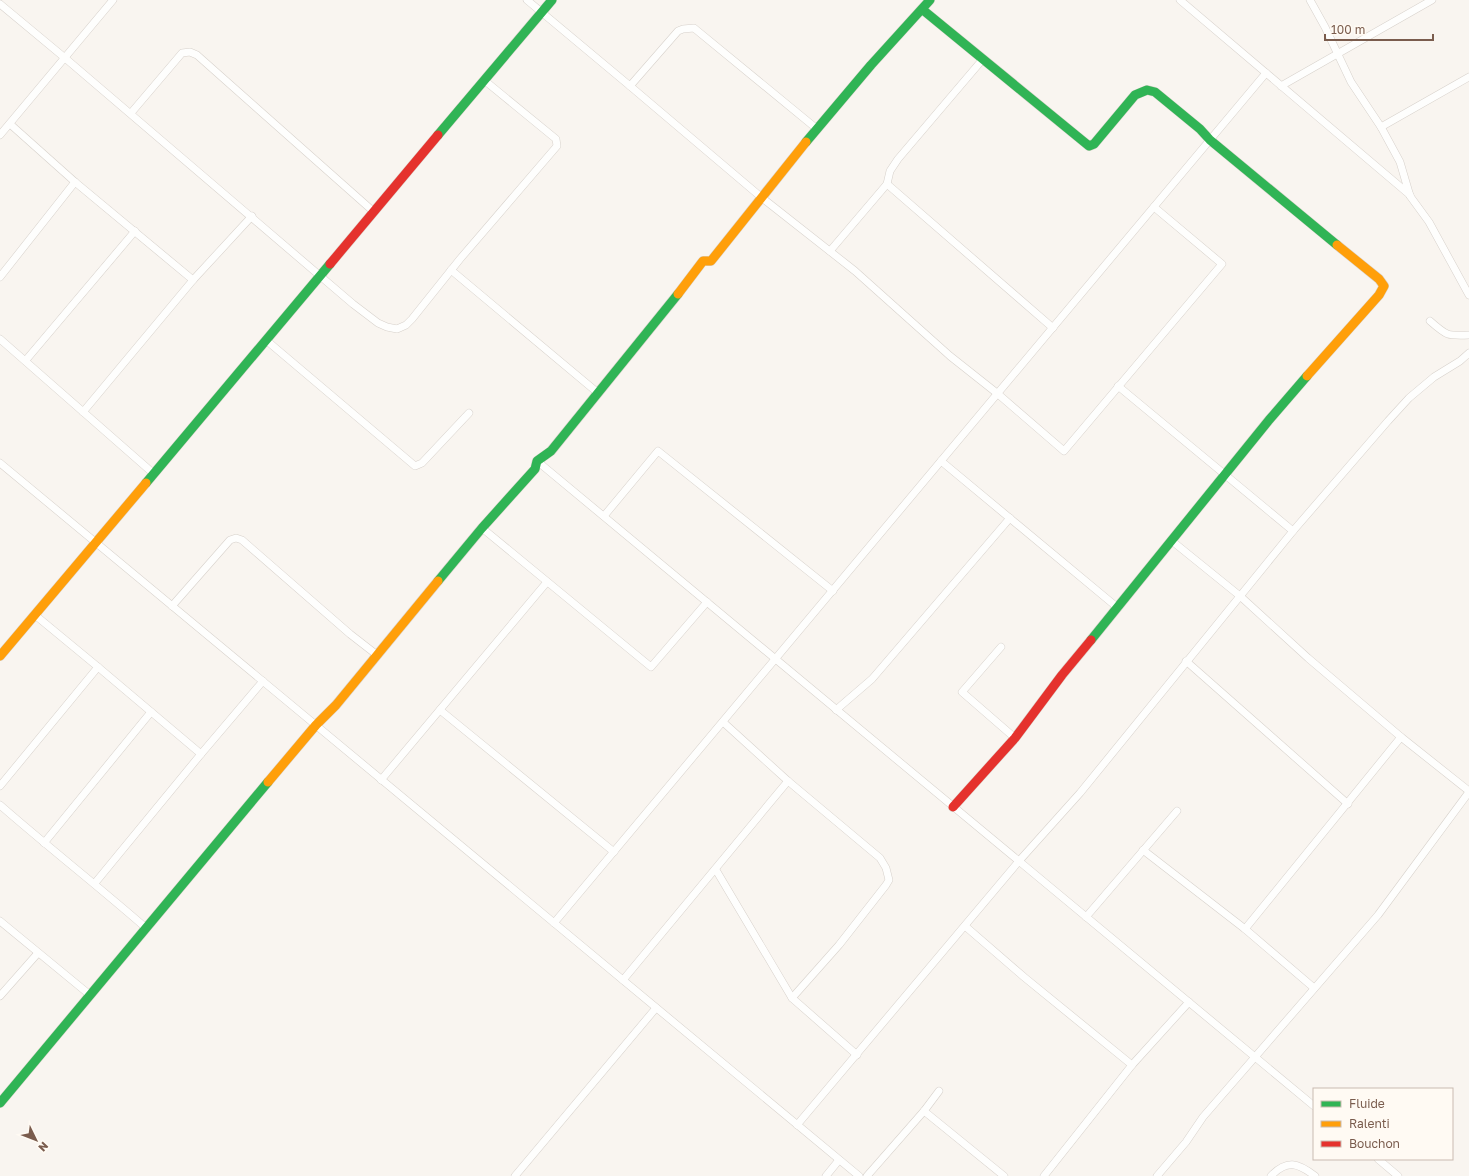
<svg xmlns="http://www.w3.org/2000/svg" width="1469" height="1176" viewBox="0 0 1469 1176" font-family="'Golos Text',sans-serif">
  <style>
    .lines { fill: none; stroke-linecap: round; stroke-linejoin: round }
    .street-casing { stroke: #d7d1cb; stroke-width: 8 }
    .fast-casing { stroke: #d9d2cb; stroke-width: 10 }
    .slow-casing { stroke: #d9d2cb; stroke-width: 10 }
    .jam-casing { stroke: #d9d2cb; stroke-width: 10 }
    .street { stroke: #fefefd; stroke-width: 7 }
    .fast { stroke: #30b455; stroke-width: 9 }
    .slow { stroke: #ff9f0a; stroke-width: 9 }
    .jam { stroke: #e5322d; stroke-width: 9 }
  </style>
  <rect width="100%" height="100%" fill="#f9f5f0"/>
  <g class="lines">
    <g class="street-casing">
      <g id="street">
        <path d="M 527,0 L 630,86 L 678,31 L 683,29 L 694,28 L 817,129"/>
        <path d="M 1180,0 L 1410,195"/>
        <path d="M 1310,0 L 1325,27 L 1351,82 L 1381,127 L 1400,162 L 1410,196 L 1429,222 L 1469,295"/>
        <path d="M 0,4 L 65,58 L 353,304 L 378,323 L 387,327 L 397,329 L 406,325 L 412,319 L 460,259 L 557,146 L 556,139 L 484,80"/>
        <path d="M 630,86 L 761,197 L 855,271 L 950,356 L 998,394 L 1064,451 L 1222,264 L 1154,207"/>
        <path d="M 1281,86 L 1432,0"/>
        <path d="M 131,113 L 182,53 L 190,52 L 197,55 L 374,212"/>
        <path d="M 10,124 L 75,182 L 193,280"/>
        <path d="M 1381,127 L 1469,77"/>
        <path d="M 0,135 L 113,0"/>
        <path d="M 887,184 L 1053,328"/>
        <path d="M 830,251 L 887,184 L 890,171 L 898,159 L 983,59"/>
        <path d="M 451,270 L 598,393"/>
        <path d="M 0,277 L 75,182"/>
        <path d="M 1430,321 C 1447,336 1447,336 1469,335"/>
        <path d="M 0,339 L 154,474"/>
        <path d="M 266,340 L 415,466 L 422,463 L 469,413"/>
        <path d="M 26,360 L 135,231"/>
        <path d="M 1118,386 L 1293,531"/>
        <path d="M 83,412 L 193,280 L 252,216"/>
        <path d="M 537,461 L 1314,1106"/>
        <path d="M 941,461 L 1118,608"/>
        <path d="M 0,463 L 859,1176"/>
        <path d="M 604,516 L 658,451 L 833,591"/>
        <path d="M 482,528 L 651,667 L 707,602"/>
        <path d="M 1172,541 L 1240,596 L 1308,658 L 1401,737 L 1469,791"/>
        <path d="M 172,606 L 230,540 L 236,538 L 242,540 L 350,634 L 377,655"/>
        <path d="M 35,615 L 98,667 L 201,754"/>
        <path d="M 1001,647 L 962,692 L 1015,738"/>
        <path d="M 1186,661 L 1348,804"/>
        <path d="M 440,710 L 614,852"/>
        <path d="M 836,710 L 872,679 L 1010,518"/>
        <path d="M 723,722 L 788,781 L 880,858 L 886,868 L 889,880 L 886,885 L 839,945 L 792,998"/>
        <path d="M 381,780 L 547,582"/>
        <path d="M 0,786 L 98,667"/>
        <path d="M 0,805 C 48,847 98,886 146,928"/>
        <path d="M 44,843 L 151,712"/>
        <path d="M 1143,850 L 1245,929 L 1314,988"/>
        <path d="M 716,870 L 792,998 L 857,1055"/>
        <path d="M 95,883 L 201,754 L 263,681"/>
        <path d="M 1086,917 L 1177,811"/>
        <path d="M 0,921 L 90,995"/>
        <path d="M 554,923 L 1266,73"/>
        <path d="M 965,926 L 1024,977 L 1132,1065"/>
        <path d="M 1245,929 L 1401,737"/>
        <path d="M 623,980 L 788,781"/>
        <path d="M 0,996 L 38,953"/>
        <path d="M 924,1111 L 1004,1176"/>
        <path d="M 797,1125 L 1019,861 L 1080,793 L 1293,531 L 1388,421 L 1409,398 L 1434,377 L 1460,361 L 1469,353"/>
        <path d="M 1378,1159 L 1398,1176"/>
        <path d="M 515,1176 L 656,1008"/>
        <path d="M 826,1176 L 839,1160"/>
        <path d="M 867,1176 L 924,1111 L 939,1091"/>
        <path d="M 1044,1176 L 1132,1065 L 1189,1002"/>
        <path d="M 1157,1176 L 1186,1142 L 1203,1117 L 1378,915 L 1469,792"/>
        <path d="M 1271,1176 C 1287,1159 1298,1163 1315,1176"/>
      </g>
    </g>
    <g class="fast-casing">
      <g id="fast">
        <path d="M 923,10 L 1089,146 L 1094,144 L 1135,95 L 1147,90 L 1155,92 L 1200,129 L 1210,140 L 1337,245"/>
        <path d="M 438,135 L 552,0"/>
        <path d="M 806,142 L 871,65 L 930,0"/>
        <path d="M 146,483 L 330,264"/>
        <path d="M 438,581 L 482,528 L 535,469 L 537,461 L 551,451 L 678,294"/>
        <path d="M 1091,640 L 1269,420 L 1307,376"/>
        <path d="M 0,1103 L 268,782"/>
      </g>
    </g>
    <g class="slow-casing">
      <g id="slow">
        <path d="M 678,294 L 703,261 L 711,261 L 806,142"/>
        <path d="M 1307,376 L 1379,295 L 1384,286 L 1379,279 L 1337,245"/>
        <path d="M 0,656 L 146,483"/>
        <path d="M 268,782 L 316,725 L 336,705 L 438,581"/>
      </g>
    </g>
    <g class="jam-casing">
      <g id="jam">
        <path d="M 330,264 L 438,135"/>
        <path d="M 953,807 L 1015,738 L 1062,675 L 1091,640"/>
      </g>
    </g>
    <use href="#street" class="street"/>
    <use href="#fast" class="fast"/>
    <use href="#slow" class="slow"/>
    <use href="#jam" class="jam"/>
  </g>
  <rect x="1313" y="1088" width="140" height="72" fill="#fffaf3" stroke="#cabbb1"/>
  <rect x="1321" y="1101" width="20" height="6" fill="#30b455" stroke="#cabbb1"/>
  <text x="1349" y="1108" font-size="12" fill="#7a5c4d">Fluide</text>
  <rect x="1321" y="1121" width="20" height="6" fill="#ff9f0a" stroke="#cabbb1"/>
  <text x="1349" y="1128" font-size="12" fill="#7a5c4d">Ralenti</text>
  <rect x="1321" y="1141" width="20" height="6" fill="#e5322d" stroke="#cabbb1"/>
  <text x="1349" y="1148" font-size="12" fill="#7a5c4d">Bouchon</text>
  <g transform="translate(36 1140) rotate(133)" stroke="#fffaf3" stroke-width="3" paint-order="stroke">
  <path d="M0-3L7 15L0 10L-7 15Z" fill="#7a5c4d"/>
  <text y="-6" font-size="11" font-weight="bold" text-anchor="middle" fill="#7a5c4d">N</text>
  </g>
  <path d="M1325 34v6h108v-6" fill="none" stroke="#7a5c4d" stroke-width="2"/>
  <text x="1331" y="34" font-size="12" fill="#7a5c4d" stroke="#fffaf3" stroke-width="3" paint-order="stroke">100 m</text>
</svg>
